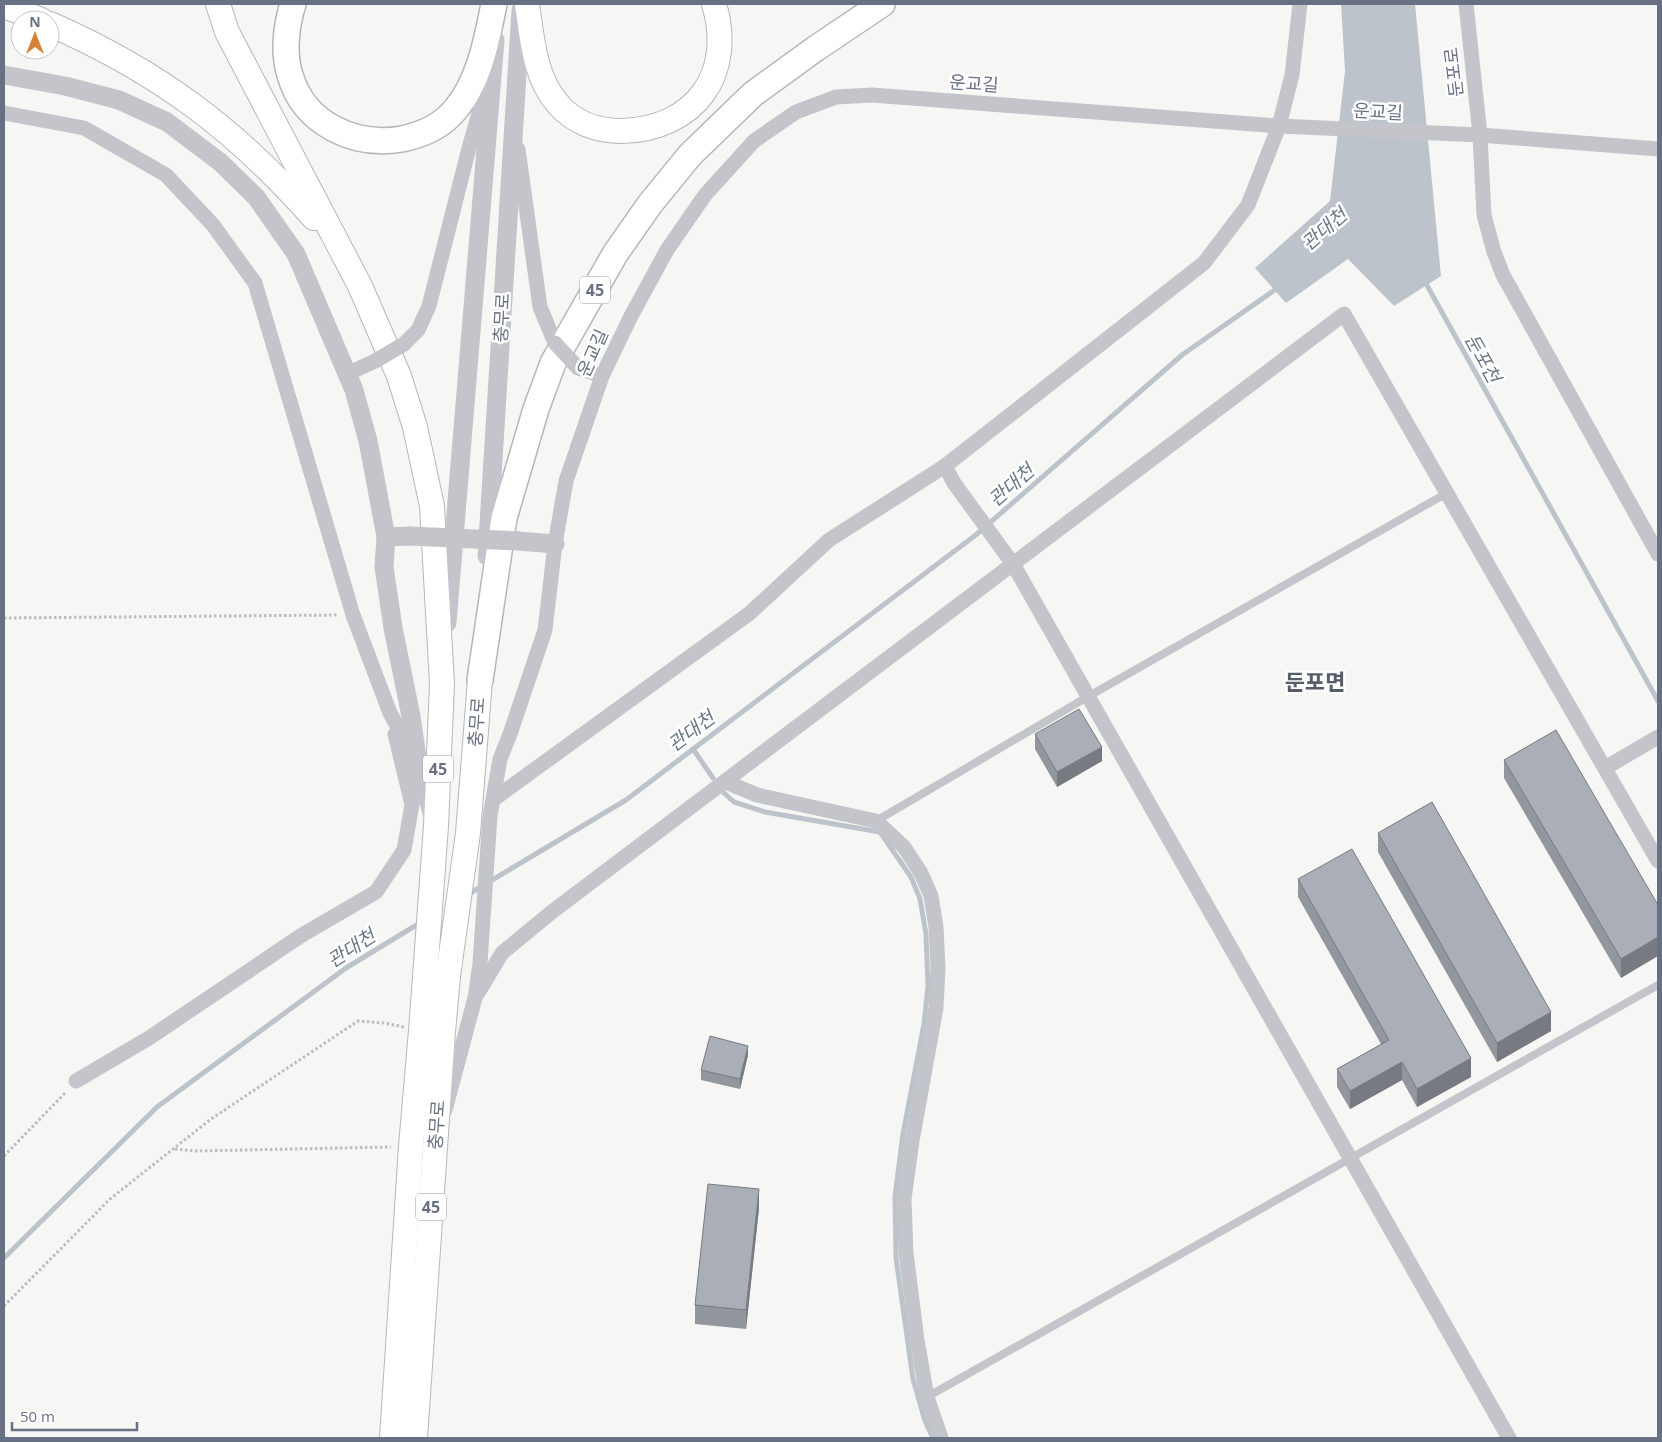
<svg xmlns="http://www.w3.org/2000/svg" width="1662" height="1442" viewBox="0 0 1662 1442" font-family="'Open Sans','Noto Sans KR',sans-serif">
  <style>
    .water { fill: #bdc3ca }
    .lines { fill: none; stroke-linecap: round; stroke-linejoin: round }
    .stream { stroke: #bdc3ca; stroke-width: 5 }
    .primary-casing { stroke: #b4b7bc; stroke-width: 26 }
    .trunk-casing { stroke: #b4b6ba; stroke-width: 28 }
    .path { stroke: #bbbcc0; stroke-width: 3; stroke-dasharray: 2.5 2.5; stroke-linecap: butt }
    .service { stroke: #c3c5ca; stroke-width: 8 }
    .minor { stroke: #c3c5ca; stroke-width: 15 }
    .tertiary { stroke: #c3c5ca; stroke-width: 19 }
    .primary { stroke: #fff; stroke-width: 24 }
    .trunk { stroke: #fff; stroke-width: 25 }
    .minor-bridge { stroke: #c3c5ca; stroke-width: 15 }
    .tertiary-bridge { stroke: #c3c5ca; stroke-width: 19 }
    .wall { fill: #92969d }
    .shaded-wall { fill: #777a80 }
    .building { fill: #aaaeb7; stroke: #777a80 }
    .labels { text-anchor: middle; stroke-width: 5; stroke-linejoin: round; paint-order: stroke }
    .shield { fill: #fff; stroke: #959ca8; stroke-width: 1 }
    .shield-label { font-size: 16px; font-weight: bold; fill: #687183 }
    .street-label { font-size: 18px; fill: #687183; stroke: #fff }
    .water-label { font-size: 19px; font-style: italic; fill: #697785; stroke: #fff }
    .district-label { font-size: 22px; font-weight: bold; fill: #565c69; stroke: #fff }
  </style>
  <rect width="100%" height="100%" fill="#f6f7f4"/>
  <path class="water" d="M 1341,4 L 1415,4 L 1441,276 L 1394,306 L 1348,259 L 1286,303 L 1255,268 L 1330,201 L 1345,71 Z"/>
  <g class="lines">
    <g class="stream">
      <path d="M 1424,280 L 1658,701"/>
      <path d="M 693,749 L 713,778"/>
      <path d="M 724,793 L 734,802 L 765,812 L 880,832 L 911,877 L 920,899 L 926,934 L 928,986 L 924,1024 L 903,1134 L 895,1196 L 896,1258 L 913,1379 L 925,1421 L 933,1438"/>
      <path d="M 467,895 L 626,800 L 977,534 L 1182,355 L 1279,287"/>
      <path d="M 4,1258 L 157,1107 L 346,968 L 423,921"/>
    </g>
    <g class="primary-casing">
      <g id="primary">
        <path d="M 218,4 L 227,32 L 360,286 L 399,376 L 415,427 L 432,506 L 442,684 L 436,826 L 421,1031 L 411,1146 L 392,1438"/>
        <path d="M 527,4 C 532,37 534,77 558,104 C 574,123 598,131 622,131 C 695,129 735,74 714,4"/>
        <path d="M 4,6 L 41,20"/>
        <path d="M 50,24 C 159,72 235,129 314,218"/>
        <path d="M 415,1438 L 443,1032 L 448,976 L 468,833 L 480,680"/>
      </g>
    </g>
    <g class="trunk-casing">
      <g id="trunk">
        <path d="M 293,4 C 286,26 283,53 290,75 C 304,124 354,147 402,139 C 421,135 442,126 455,110 C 479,82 487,40 494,4"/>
        <path d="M 480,680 L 504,518 L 536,409 L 553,363 L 615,254 L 650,204 L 690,155 L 753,94 L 815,49 L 882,4"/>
      </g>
    </g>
    <g class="path">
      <path d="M 4,618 L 338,615"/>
      <path d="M 175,1149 L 195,1151 L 391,1147"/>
      <path d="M 4,1156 L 66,1092"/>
      <path d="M 4,1306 L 110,1199 L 211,1119 L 358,1021 L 384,1023 L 404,1027"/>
    </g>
    <g class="service">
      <path d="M 876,821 L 1089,696 L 1447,493"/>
      <path d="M 927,1397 L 1658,985"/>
    </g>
    <g class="minor">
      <path d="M 1466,4 L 1480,135 L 1484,215 L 1494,252 L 1503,275 L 1658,554"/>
      <path d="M 4,113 L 84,128 L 166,175 L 213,225 L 255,283 L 353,615 L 390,713 L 415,758"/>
      <path d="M 518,149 L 540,307 L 555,343"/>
      <path d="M 404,344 L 418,330 L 429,306 L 469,148 L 485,92"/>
      <path d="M 578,368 L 602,376"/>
      <path d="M 347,374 L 377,360"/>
      <path d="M 945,466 L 954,483 L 1013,564 L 1509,1438"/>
      <path d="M 1605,768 L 1658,737"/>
      <path d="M 726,782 L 757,795 L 876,821 L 904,847 L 921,873 L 931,896 L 936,927 L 938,968 L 936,1008 L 912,1141 L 904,1199 L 906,1253 L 917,1340 L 927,1397 L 941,1438"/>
      <path d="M 494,799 L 750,613 L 829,540 L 945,466 L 1204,263 L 1248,205 L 1279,126 L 1292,75 L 1300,4"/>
      <path d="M 478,993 L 502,953 L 553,911 L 1344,314 L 1658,861"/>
      <path d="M 76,1081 L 149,1038 L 302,935 L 376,892 L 404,850 L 412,805 L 395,734"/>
      <path d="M 445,1110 L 475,998 L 480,963 L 490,816 L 500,759 L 510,734 L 545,630 L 555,544 L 566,481 L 602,376 L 631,316 L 667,250 L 705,195 L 754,141 L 796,112 L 836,97 L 872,95 L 1279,126 L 1480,135 L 1658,149"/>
    </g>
    <g class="tertiary">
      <path d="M 4,75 L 65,86 L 119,100 L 167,122 L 220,162 L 256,197 L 296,254 L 354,390 L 368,441 L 386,537 L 410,536"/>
      <path d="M 386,537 L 384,567 L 393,628 L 411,716 L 418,764 L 433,816"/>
      <path d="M 518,541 L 555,544"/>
      <path d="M 487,556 L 521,10"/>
      <path d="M 447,623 L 495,40"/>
    </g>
    <use href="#primary" class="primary"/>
    <use href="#trunk" class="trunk"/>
    <g class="minor-bridge">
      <path d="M 555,343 L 578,368"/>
      <path d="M 377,360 L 404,344"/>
    </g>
    <path class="tertiary-bridge" d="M 410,536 L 518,541"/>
  </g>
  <g class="wall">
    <path d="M 1035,734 L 1102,761 L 1057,787 L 1035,749 Z"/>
    <path d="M 1504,760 L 1658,905 L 1621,978 L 1504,778 Z"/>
    <path d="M 1378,833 L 1551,1031 L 1497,1062 L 1378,852 Z"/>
    <path d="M 1298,879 L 1471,1077 L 1417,1107 L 1402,1080 L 1350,1109 L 1337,1087 L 1337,1069 L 1381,1044 L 1298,897 Z"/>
    <path d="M 748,1055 L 740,1089 L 701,1080 L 701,1070 Z"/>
    <path d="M 759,1208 L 746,1329 L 695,1324 L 695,1305 Z"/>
  </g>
  <g class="shaded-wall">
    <path d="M 1102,747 L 1102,761 L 1057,787 L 1057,772 Z"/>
    <path d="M 1658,937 L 1658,956 L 1621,978 L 1621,959 Z"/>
    <path d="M 1551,1012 L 1551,1031 L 1497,1062 L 1497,1043 Z"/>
    <path d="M 748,1046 L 748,1055 L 740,1089 L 740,1079 Z"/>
    <path d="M 1471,1058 L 1471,1077 L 1417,1107 L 1417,1089 Z"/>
    <path d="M 1402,1062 L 1402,1080 L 1350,1109 L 1350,1091 Z"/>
    <path d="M 759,1189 L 759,1208 L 746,1329 L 746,1310 Z"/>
  </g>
  <g class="building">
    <path d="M 1079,709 L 1102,747 L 1057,772 L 1035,734 Z"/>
    <path d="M 1556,730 L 1658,905 L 1658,937 L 1621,959 L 1504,760 Z"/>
    <path d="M 1432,802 L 1551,1012 L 1497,1043 L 1378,833 Z"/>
    <path d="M 1352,849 L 1471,1058 L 1417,1089 L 1402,1062 L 1350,1091 L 1337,1069 L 1389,1040 L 1298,879 Z"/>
    <path d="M 710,1036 L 748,1046 L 740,1079 L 701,1070 Z"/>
    <path d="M 708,1184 L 759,1189 L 746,1310 L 695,1305 Z"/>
  </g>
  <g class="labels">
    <g class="shield">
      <rect x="580" y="276.5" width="30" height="27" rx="4"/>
      <rect x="423" y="755.5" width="30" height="27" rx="4"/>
      <rect x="416" y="1193.5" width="30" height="27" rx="4"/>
    </g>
    <g class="shield-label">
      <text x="595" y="296">45</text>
      <text x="438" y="775">45</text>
      <text x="431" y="1213">45</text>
    </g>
    <g class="street-label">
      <text transform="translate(1454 72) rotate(-97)" y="6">둔포로</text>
      <text transform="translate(974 84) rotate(4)" y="6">운교길</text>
      <text transform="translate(1378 112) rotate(3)" y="6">운교길</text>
      <text transform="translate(502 318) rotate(-87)" y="6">충무로</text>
      <text transform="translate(593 353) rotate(-66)" y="6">운교길</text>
      <text transform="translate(477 722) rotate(-86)" y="6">충무로</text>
      <text transform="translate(437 1125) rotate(-86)" y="6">충무로</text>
    </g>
    <g class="water-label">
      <text transform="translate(1324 229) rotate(-41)" y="7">관대천</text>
      <text transform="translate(1483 358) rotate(61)" y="7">둔포천</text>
      <text transform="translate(1011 485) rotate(-41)" y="7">관대천</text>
      <text transform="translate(691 731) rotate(-37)" y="7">관대천</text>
      <text transform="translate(351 948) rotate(-33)" y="7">관대천</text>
    </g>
    <g class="district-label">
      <text x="1315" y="690">둔포면</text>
    </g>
  </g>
  <rect width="1662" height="1442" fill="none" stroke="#687183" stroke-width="10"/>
  <g transform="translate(35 35)"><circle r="24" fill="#ffffff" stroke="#c3c6cd"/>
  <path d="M0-4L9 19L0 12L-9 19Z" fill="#d58236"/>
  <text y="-8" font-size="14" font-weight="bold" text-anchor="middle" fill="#687183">N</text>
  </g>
  <path d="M12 1422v8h125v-8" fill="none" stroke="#687183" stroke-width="2.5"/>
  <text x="20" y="1422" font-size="15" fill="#687183" stroke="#ffffff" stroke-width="4" paint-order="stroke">50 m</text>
</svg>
